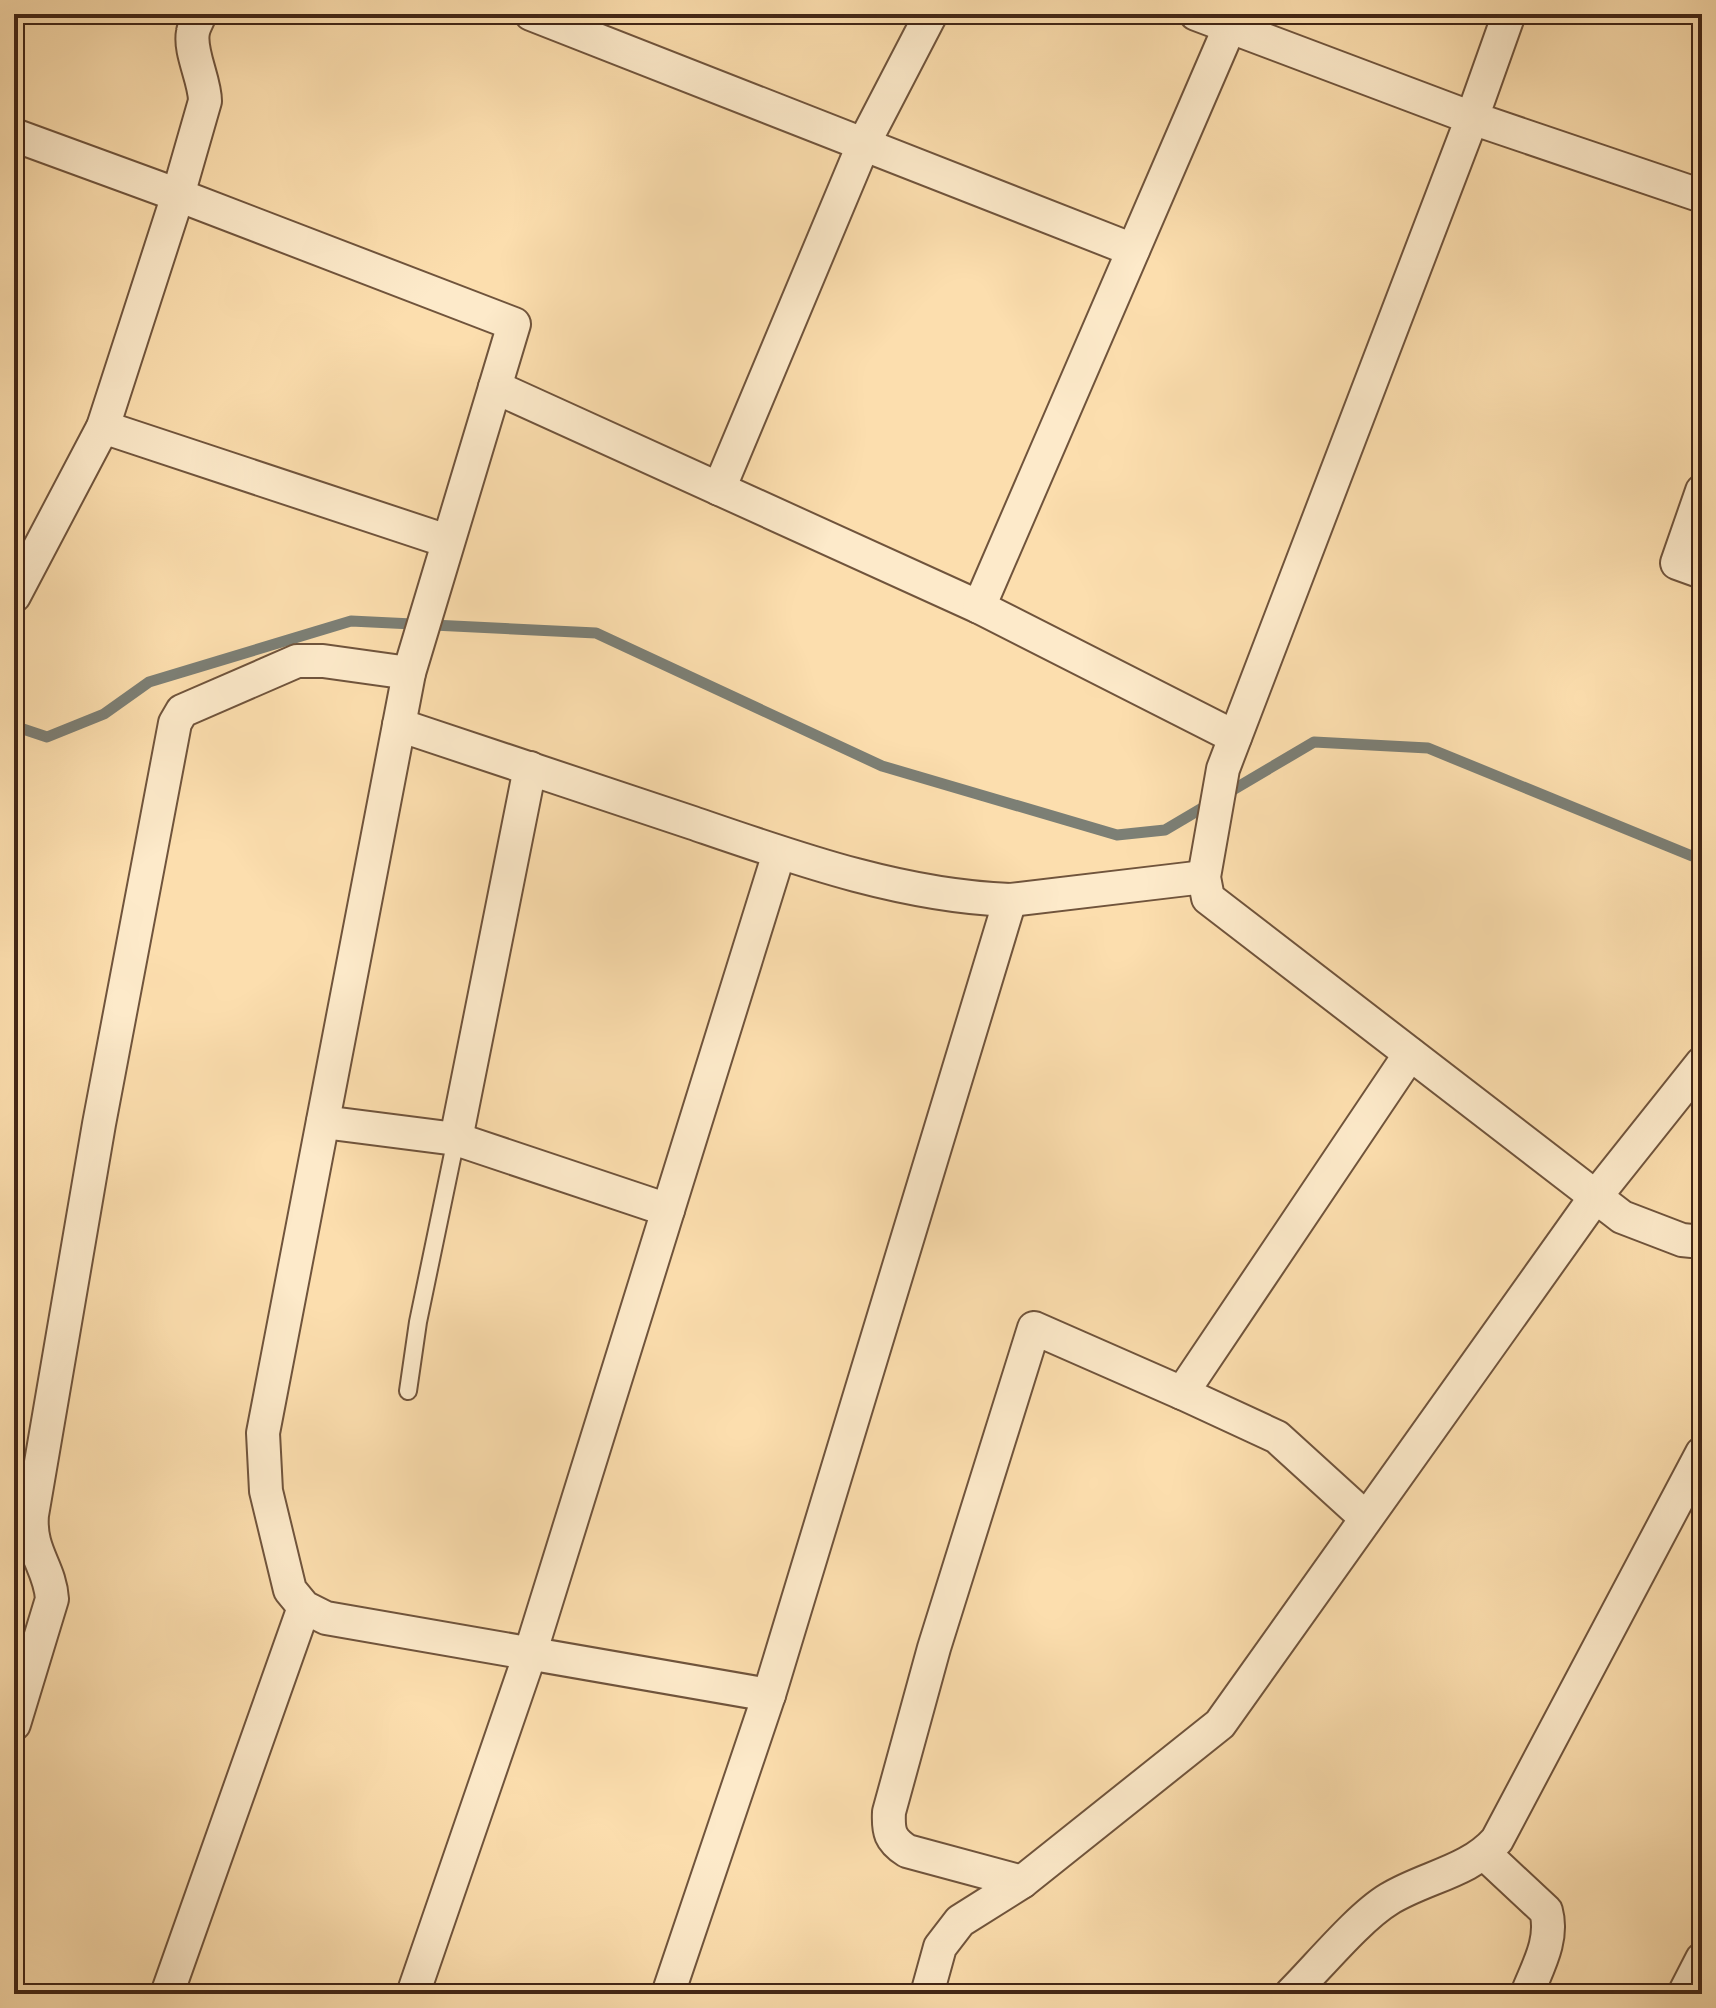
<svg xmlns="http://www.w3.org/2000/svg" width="1716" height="2008" viewBox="0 0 1716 2008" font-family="'Libre Bodoni',serif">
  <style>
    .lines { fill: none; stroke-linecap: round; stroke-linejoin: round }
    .stream { stroke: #7c7f75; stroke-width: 11 }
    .lane-casing { stroke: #70543c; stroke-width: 20 }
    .street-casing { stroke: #70543c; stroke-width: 36 }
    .lane { stroke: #fdeaca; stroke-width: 16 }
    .street { stroke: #fdeaca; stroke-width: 32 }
  </style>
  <rect width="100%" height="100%" fill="#fcdeae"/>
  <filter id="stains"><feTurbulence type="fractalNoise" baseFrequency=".0025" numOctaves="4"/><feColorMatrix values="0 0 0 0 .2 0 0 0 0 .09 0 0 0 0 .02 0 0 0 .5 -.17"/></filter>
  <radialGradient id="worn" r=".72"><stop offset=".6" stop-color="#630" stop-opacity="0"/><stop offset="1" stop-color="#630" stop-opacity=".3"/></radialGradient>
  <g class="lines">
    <path class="stream" d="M 14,726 L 47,737 L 104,714 L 149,682 L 351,621 L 596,633 L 882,766 L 1117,835 L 1165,830 L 1314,742 L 1428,748 L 1692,856 L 1702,854"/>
    <g class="lane-casing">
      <path id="lane" d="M 408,1391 L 418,1322 L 456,1139"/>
    </g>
    <g class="street-casing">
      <g id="street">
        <path d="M 531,14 L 1133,250"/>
        <path d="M 1196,14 L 1472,118 L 1223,769 L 1204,877 L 1208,898 L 1622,1217 L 1682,1240 L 1702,1242"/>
        <path d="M 1509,14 L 1472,118 L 1702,196"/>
        <path d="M 14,135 L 178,195 L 514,324 L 409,673 L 263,1433 L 266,1491 L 290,1590 L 304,1607 L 326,1618 L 769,1695 L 1010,900"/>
        <path d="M 495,387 L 979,607 L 1235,737"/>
        <path d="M 103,427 L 447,541"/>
        <path d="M 719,489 L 864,143 L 931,14"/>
        <path d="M 1702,491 L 1677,563 L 1702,572"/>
        <path d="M 14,596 L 103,427 L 178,195 L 205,101 C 205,80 189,52 193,32 C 194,26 198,20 200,14"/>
        <path d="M 979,607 L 1230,26"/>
        <path d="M 399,725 C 497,757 595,790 693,823 C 795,858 901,896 1010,900 L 1204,877"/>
        <path d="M 323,1122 L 456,1139 L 668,1210"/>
        <path d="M 456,1139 L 530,768"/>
        <path d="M 1182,1393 L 1277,1437 L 1366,1518"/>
        <path d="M 14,1724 L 52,1599 C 50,1567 29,1552 32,1515 L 99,1124 L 175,723 L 182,711 L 297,661 L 323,661 L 409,673"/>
        <path d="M 1485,1854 L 1546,1911 C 1554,1940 1537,1968 1527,1994"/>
        <path d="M 1022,1882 L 907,1851 C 890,1840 888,1832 889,1812 L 934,1648 L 1034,1328 L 1182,1393 L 1410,1054"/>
        <path d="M 167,1994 L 304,1607"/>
        <path d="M 413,1994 L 530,1654 L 779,853"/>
        <path d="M 668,1994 L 769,1695"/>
        <path d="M 927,1994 L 940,1947 L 960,1921 L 1022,1882 L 1220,1724 L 1596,1196 L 1702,1063"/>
        <path d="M 1291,1994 C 1318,1967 1359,1917 1389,1899 C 1425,1877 1469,1872 1497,1840 L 1702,1453"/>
        <path d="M 1684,1994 L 1702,1959"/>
      </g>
    </g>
    <use href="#lane" class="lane"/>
    <use href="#street" class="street"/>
  </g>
  <rect width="1716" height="2008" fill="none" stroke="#fcdeae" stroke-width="48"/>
  <rect x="16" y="16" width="1684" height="1976" fill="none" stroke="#422616" stroke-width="4"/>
  <rect x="24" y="24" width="1668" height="1960" fill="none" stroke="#422616" stroke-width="2"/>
  <rect width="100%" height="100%" filter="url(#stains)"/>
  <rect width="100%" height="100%" fill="url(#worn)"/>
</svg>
